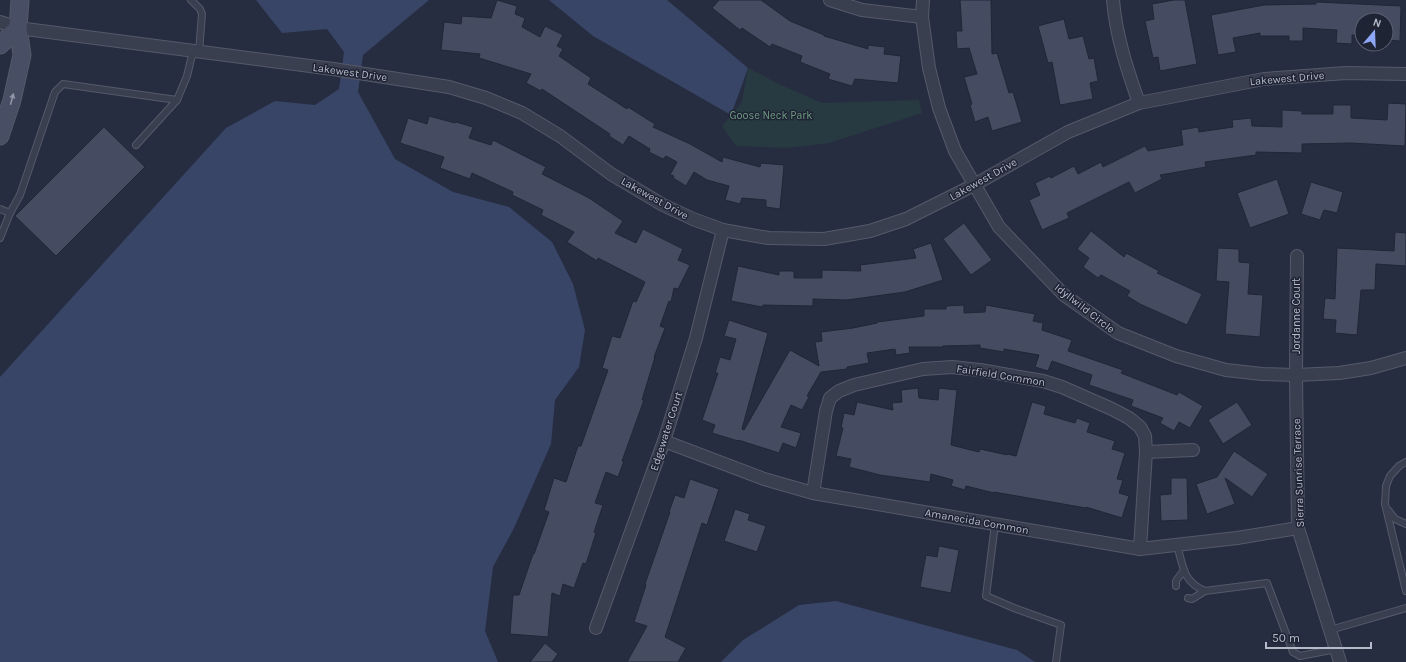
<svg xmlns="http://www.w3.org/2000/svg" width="1406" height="662" viewBox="0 0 1406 662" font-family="Karla,sans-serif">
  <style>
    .green { fill: #283a41 }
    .water { fill: #394567 }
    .building { fill: #454c62; stroke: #212637 }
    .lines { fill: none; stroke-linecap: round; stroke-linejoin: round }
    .service-casing { stroke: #555a6a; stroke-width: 8 }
    .minor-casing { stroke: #555a6a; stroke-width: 14 }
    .secondary-casing { stroke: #555a6a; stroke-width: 19 }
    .service { stroke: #3a3f50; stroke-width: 6 }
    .minor { stroke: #3a3f50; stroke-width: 12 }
    .secondary { stroke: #484e63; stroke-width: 17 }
    .oneway { fill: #9095a6 }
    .labels { text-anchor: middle; stroke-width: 3; stroke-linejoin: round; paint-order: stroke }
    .street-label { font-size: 11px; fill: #b6bbca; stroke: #1f2435 }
    .park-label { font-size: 11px; fill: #6e9b7f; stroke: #1f2435 }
  </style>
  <rect width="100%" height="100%" fill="#262d40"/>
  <path class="green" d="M 748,68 L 779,84 L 822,103 L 919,100 L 922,113 L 829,143 L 787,148 L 736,146 L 722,126 L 742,102 Z"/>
  <g class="water">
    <path d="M 256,0 L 429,0 L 363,55 L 358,92 L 395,159 L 453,192 L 509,207 L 552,242 L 573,284 L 585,330 L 579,367 L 555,400 L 551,444 L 514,528 L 493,567 L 485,631 L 498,662 L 0,662 L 0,377 L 226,128 L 275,101 L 315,105 L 339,89 L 344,52 L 327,29 L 282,33 Z"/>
    <path d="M 549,0 L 667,0 L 748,68 L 731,115 L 593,36 Z"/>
    <path d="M 836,601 L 1017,650 L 1035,662 L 721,662 L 743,640 L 799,605 Z"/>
  </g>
  <g class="building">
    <path d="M 497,0 L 517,6 L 515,14 L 525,18 L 522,27 L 540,37 L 545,26 L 563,35 L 557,46 L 563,49 L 559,56 L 591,78 L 588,84 L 627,109 L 628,107 L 655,124 L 653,127 L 690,144 L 722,162 L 723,157 L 760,167 L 761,163 L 784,165 L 780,209 L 766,207 L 766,200 L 742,198 L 740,204 L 725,200 L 729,186 L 707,180 L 694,172 L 686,186 L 673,178 L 674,176 L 670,175 L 677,162 L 666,156 L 663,159 L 649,152 L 650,149 L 629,136 L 623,145 L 609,136 L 610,134 L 542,89 L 541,91 L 526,83 L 531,74 L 479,58 L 480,54 L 441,50 L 444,22 L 461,24 L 462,16 L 491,18 Z"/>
    <path d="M 719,0 L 761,0 L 790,21 L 824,35 L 824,36 L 868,49 L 868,45 L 885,47 L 884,54 L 901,56 L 898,83 L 855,79 L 852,86 L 828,79 L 830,74 L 800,62 L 802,56 L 772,44 L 770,47 L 742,28 L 740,30 L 712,8 Z"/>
    <path d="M 960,0 L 991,0 L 992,54 L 997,53 L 1009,93 L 1013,92 L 1022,122 L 992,131 L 988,117 L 975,122 L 970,105 L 972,104 L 964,77 L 977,74 L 969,48 L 957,49 L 956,31 L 962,31 Z"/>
    <path d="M 1174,0 L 1185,0 L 1197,64 L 1160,71 L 1158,57 L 1153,58 L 1145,21 L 1154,19 L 1152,4 Z"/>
    <path d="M 1316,2 L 1401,6 L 1400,41 L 1386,40 L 1386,20 L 1362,20 L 1362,35 L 1352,35 L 1352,44 L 1336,43 L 1337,30 L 1303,28 L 1303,41 L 1289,41 L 1289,36 L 1260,36 L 1260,33 L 1233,38 L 1236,52 L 1218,55 L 1211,15 L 1264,5 L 1316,4 Z"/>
    <path d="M 1064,19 L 1069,39 L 1083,36 L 1089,59 L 1094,58 L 1098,81 L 1090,83 L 1093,99 L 1060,105 L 1052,62 L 1048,63 L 1038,26 Z"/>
    <path d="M 1388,103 L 1406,104 L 1405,146 L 1351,143 L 1302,144 L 1302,153 L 1256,152 L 1256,155 L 1205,162 L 1206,167 L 1160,175 L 1162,179 L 1135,193 L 1129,182 L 1067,213 L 1069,218 L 1042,230 L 1029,200 L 1040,195 L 1035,183 L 1050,176 L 1051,178 L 1074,166 L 1078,174 L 1101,162 L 1103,167 L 1145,146 L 1148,151 L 1183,145 L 1181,130 L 1198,127 L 1199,132 L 1233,127 L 1232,120 L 1251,118 L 1252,126 L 1282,127 L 1282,110 L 1302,111 L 1302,114 L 1333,114 L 1333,105 L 1351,105 L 1351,118 L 1387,120 Z"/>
    <path d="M 429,116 L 455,123 L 456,122 L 473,127 L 469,138 L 491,145 L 493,140 L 546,167 L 542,174 L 589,198 L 623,221 L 615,233 L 636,243 L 643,229 L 683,249 L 678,260 L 690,265 L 678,289 L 674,288 L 671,302 L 669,301 L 660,326 L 665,328 L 654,357 L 655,357 L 642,400 L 644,400 L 622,461 L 624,461 L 618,477 L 606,472 L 595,503 L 603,505 L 594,532 L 596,533 L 586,564 L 583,563 L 574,588 L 563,584 L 560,596 L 552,593 L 548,637 L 510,634 L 513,595 L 519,595 L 533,554 L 534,554 L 549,512 L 544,510 L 554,478 L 566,482 L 578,446 L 581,446 L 608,370 L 602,368 L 612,336 L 620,338 L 633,301 L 636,302 L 645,282 L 598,258 L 597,261 L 567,242 L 574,232 L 541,215 L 543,210 L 512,195 L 513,192 L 472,173 L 470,179 L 440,168 L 444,157 L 400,143 L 408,118 L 427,124 Z"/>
    <path d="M 104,127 L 145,167 L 56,256 L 15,216 Z"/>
    <path d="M 1277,179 L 1289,214 L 1250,228 L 1237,193 Z"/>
    <path d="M 1311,182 L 1343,192 L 1337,213 L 1324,210 L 1320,220 L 1301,214 Z"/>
    <path d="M 964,223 L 992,260 L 971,275 L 943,239 Z"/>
    <path d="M 1091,231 L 1124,257 L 1126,253 L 1159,271 L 1157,273 L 1202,294 L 1187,325 L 1140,304 L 1127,296 L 1130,291 L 1101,275 L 1098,278 L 1083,267 L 1089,258 L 1077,249 Z"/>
    <path d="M 1395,232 L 1406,233 L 1406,266 L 1376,264 L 1375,290 L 1361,290 L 1357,335 L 1335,333 L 1336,320 L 1323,319 L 1325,298 L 1335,299 L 1337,248 L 1394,251 Z"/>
    <path d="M 931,243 L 943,280 L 905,292 L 847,300 L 813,299 L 813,306 L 763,305 L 762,307 L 731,301 L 738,266 L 779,275 L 779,271 L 794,271 L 794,278 L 822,278 L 822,270 L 861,271 L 860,265 L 916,258 L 913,249 Z"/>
    <path d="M 1218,248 L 1239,249 L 1239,262 L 1250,263 L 1248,294 L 1263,295 L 1260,337 L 1225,334 L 1229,282 L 1216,281 Z"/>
    <path d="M 964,305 L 964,313 L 985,312 L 986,305 L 1035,314 L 1033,321 L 1043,323 L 1042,330 L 1072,340 L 1068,351 L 1123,370 L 1121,373 L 1177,395 L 1179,392 L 1203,406 L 1190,428 L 1179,422 L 1174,431 L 1160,423 L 1163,418 L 1131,406 L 1133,400 L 1089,385 L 1092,375 L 1052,361 L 1048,371 L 1035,367 L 1039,355 L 1004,349 L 1004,352 L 980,348 L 980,345 L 943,346 L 943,347 L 909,347 L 910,353 L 896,355 L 895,349 L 867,353 L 869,363 L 847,367 L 847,369 L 821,372 L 807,396 L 809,397 L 802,410 L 791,405 L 781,427 L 801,433 L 796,448 L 783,443 L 779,453 L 738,440 L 738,441 L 712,433 L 715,425 L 702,420 L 718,373 L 715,373 L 720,357 L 730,360 L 736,339 L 724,336 L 729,320 L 768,333 L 742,429 L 744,430 L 790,350 L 819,366 L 815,342 L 822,341 L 821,332 L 853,328 L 877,323 L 877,322 L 924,316 L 924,309 L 946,309 L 946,306 Z"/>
    <path d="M 918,388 L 919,398 L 938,400 L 939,388 L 957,390 L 951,445 L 979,452 L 980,449 L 1007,455 L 1007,454 L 1016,456 L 1032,402 L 1046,406 L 1044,414 L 1075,423 L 1077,418 L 1090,423 L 1087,432 L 1115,441 L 1112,449 L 1125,453 L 1117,479 L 1123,480 L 1119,493 L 1129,496 L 1122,518 L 1086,507 L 1086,508 L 994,492 L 994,493 L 966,486 L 965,490 L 951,486 L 953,480 L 931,474 L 930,482 L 880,475 L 849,467 L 851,459 L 836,456 L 843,428 L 841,428 L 844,413 L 854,415 L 857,402 L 893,410 L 892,403 L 902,402 L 901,390 Z"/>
    <path d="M 1237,402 L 1252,425 L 1223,444 L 1208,420 Z"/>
    <path d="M 1234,451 L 1268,474 L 1252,497 L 1225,478 L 1235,504 L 1207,514 L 1196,484 L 1217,477 Z"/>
    <path d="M 1171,478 L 1187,478 L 1188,520 L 1161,521 L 1160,495 L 1171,494 Z"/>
    <path d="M 690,479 L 719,489 L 707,525 L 702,523 L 665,637 L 686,648 L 678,662 L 627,662 L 647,626 L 634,622 L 646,585 L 645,584 L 670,512 L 669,512 L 675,495 L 684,498 Z"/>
    <path d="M 735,509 L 750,514 L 748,520 L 766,526 L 757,552 L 724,541 Z"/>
    <path d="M 939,546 L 959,550 L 951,593 L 920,587 L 926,555 L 937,557 Z"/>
    <path d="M 545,643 L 558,654 L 552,662 L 530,662 Z"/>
  </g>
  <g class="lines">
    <g class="service-casing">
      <g id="service">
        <path d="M 191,0 L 200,9 L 202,14 L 199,52"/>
        <path d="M 136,145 L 177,100"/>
        <path d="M 0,209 L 10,213 L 20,195 L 55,92 L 63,84 L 177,100 L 187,76 L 193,51"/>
        <path d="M 0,238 L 10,213"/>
        <path d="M 1406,462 L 1399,466 L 1390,476 L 1386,486 L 1385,504 L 1406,591"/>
        <path d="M 1388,510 L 1395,519 L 1406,524"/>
        <path d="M 995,524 L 986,596 L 1014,608 L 1061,625 L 1056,662"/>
        <path d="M 1177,545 C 1183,566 1183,582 1205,591 L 1267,583 L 1293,652 L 1300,656 L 1336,649"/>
        <path d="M 1176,586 L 1176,581 L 1184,570"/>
        <path d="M 1188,598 L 1192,599 L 1205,591"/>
        <path d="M 1330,630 L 1406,608"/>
      </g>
    </g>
    <g class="minor-casing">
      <g id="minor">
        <path d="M 830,0 L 862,10 L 922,17"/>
        <path d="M 923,0 L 922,17 L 929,68 L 939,108 L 955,151 L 999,227 L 1064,295 L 1118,333 L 1176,356 L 1226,370 L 1262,374 L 1296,375 L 1339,373 L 1371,368 L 1406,358"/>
        <path d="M 1113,0 C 1116,36 1127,69 1139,103"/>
        <path d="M 0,22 L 18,28 L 333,69 L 449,87 L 486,98 L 522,113 L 560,136 L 611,174 L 663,205 L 693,219 L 723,230 L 768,238 L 824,239 L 870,231 L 906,219 L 974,185 L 1068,132 L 1139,103 L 1264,79 L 1346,73 L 1406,74"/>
        <path d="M 1297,256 L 1296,375 L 1298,528 L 1340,662"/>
        <path d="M 664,441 L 764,479 L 813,493 L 1140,549 L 1237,538 L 1298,528"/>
        <path d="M 1146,452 L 1193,450"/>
        <path d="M 813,493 L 826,411 L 830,398 L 839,391 L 854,385 L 923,369 L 952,367 L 980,370 L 1043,381 L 1062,387 L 1112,409 L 1129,418 L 1140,427 L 1145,436 L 1146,452 L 1140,549"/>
        <path d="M 596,628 L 664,441 L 696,338 L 723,230"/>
      </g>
    </g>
    <g class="secondary-casing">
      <g id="secondary">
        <path d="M 0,45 L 18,28"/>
        <path d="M 0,136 L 12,100 L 22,55 L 18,28 L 20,0"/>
      </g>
    </g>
    <use href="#service" class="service"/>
    <use href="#minor" class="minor"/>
    <use href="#secondary" class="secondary"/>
  </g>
  <defs><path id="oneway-solid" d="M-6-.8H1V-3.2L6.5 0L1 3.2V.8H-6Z"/></defs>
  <use class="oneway" href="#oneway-solid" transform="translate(12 99) rotate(-75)"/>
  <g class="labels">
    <g class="street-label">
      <text transform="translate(350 72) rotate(8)" y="4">Lakewest Drive</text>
      <text transform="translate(1287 78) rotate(-5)" y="4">Lakewest Drive</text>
      <text transform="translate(983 179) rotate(-29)" y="4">Lakewest Drive</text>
      <text transform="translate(655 198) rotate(29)" y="4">Lakewest Drive</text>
      <text transform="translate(1085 308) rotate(38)" y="4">Idyllwild Circle</text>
      <text transform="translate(1296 316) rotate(-90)" y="4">Jordanne Court</text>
      <text transform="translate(1001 375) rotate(9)" y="4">Fairfield Common</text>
      <text transform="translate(666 431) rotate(-72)" y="4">Edgewater Court</text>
      <text transform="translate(1298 473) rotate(-92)" y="4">Sierra Sunrise Terrace</text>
      <text transform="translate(977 521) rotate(10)" y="4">Amanecida Common</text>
    </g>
    <g class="park-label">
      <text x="771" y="119">Goose Neck Park</text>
    </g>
  </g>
  <g transform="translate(1374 32) rotate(19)"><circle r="19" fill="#1f2435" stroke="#5b6071"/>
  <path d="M0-3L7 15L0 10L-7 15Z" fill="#8fa7f7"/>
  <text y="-6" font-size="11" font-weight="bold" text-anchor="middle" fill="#b6bbca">N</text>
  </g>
  <path d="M1266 642v6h105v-6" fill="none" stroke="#b6bbca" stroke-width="2"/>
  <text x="1272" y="642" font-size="12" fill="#b6bbca" stroke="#1f2435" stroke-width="3" paint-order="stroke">50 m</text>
</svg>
